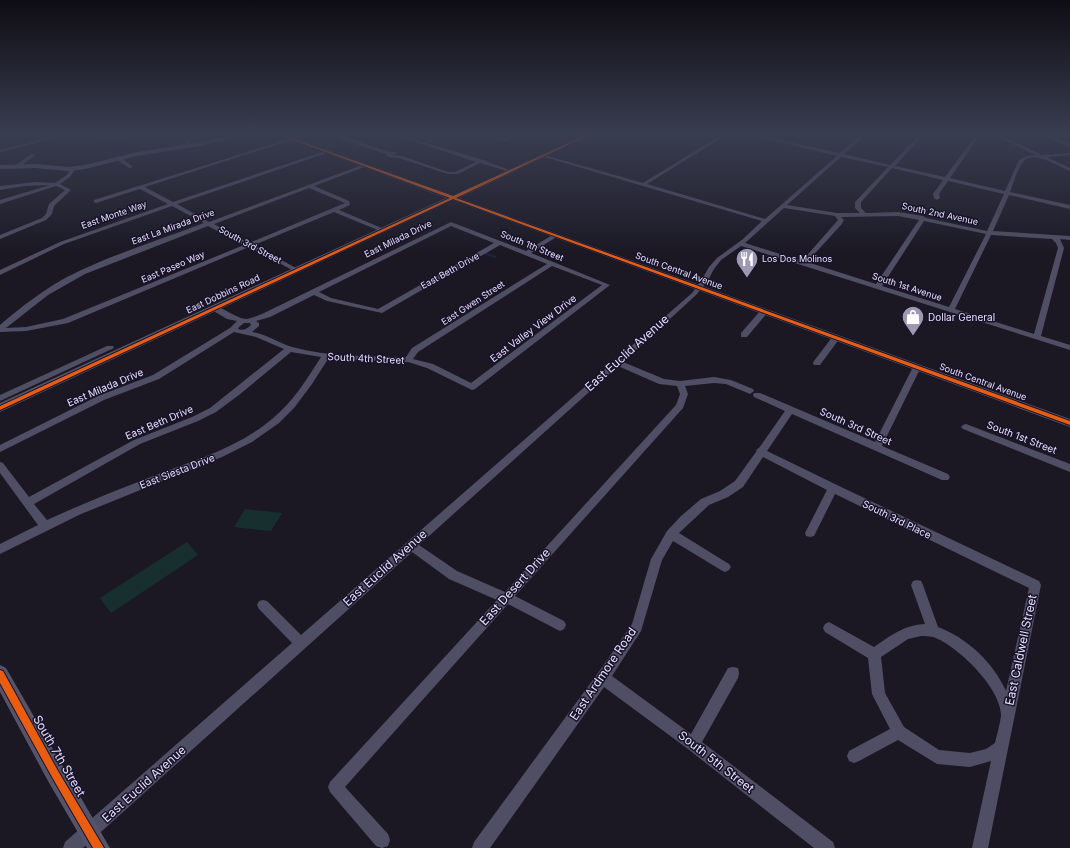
<svg xmlns="http://www.w3.org/2000/svg" width="1070" height="848" viewBox="0 0 1070 848" font-family="Inter,sans-serif">
  <style>
    .green { fill: #182f30 }
    .lines { fill: none; stroke-linecap: round; stroke-linejoin: round }
    .stream { stroke: #162748; stroke-width: 2 }
    .street { fill: #504e64; fill-rule: evenodd }
    .secondary { fill: #545369; fill-rule: evenodd }
    .cycleway-casing { stroke: #181329; stroke-width: 2 }
    .cycleway { fill: #e95d12; fill-rule: evenodd }
    .labels { text-anchor: middle; stroke-width: 3; stroke-linejoin: round; paint-order: stroke }
    .far-street-label { font-size: 9px; fill: #e3dffc; stroke: #181329 }
    .far-poi-label { font-size: 9px; fill: #e3dffc; stroke: #181329; text-anchor: start }
    .poi-label { font-size: 10px; fill: #e3dffc; stroke: #181329; text-anchor: start }
    .street-label { font-size: 10px; fill: #e3dffc; stroke: #181329 }
    .near-street-label { font-size: 12px; fill: #e3dffc; stroke: #181329 }
  </style>
  <rect width="100%" height="100%" fill="#1b1824"/>
  <g class="green">
    <path d="M 245,509 L 282,513 L 271,531 L 234,527 Z"/>
    <path d="M 187,542 L 198,555 L 111,613 L 100,598 Z"/>
  </g>
  <g class="lines">
    <path class="stream" d="M 485,253 L 495,257"/>
    <g class="street">
      <path d="M 61,135 L 68,135 L 0,152 L 0,150 Z"/>
      <path d="M 89,135 L 131,137 L 133,138 L 131,139 L 107,139 Z"/>
      <path d="M 301,135 L 307,135 L 145,187 L 173,202 L 328,150 L 330,152 L 177,204 L 209,222 L 365,164 L 367,165 L 367,166 L 314,186 L 349,201 L 350,205 L 339,210 L 384,229 L 384,231 L 380,231 L 334,212 L 254,245 L 298,269 L 298,271 L 294,271 L 249,247 L 68,323 L 26,331 L 0,332 L 0,325 C 21,307 43,290 67,277 C 110,255 159,240 204,223 L 172,206 L 64,244 L 0,275 L 0,270 L 60,242 L 168,204 L 140,189 L 96,203 L 94,202 L 94,200 ZM 309,188 L 345,203 L 249,243 L 214,224 ZM 208,226 L 244,245 L 63,319 L 26,327 L 6,328 L 48,295 L 85,274 Z"/>
      <path d="M 337,135 L 341,135 L 388,152 L 396,152 L 396,154 L 391,154 L 402,156 L 448,172 L 455,172 L 476,162 L 395,135 C 405,134 414,142 423,142 C 432,142 439,135 448,135 L 427,143 L 483,160 L 512,171 L 510,172 L 480,163 L 458,174 L 448,174 L 399,158 L 388,157 L 386,154 L 338,138 Z"/>
      <path d="M 483,135 C 490,135 496,138 503,138 C 508,138 513,135 519,135 L 504,141 Z"/>
      <path d="M 570,135 L 578,135 L 584,137 L 582,138 Z"/>
      <path d="M 721,135 L 726,135 L 647,184 L 765,219 L 837,156 L 751,135 L 758,135 L 840,153 L 861,135 L 865,135 L 844,154 L 890,165 L 919,135 L 923,135 L 895,166 L 945,177 L 976,135 L 980,135 L 950,178 L 1005,191 L 1019,160 L 1027,156 L 1035,155 L 995,135 L 1000,135 L 1042,155 L 1070,153 L 1070,155 L 1047,157 L 1070,168 L 1070,171 C 1058,167 1034,149 1023,162 C 1018,168 1013,184 1010,192 L 1070,205 L 1070,209 L 1009,195 L 993,231 L 1070,236 L 1070,240 L 1060,239 L 1064,248 L 1041,336 L 1070,345 L 1070,350 L 741,246 L 721,260 L 714,269 L 707,282 L 696,295 L 623,362 L 664,379 L 680,381 L 714,377 L 731,380 L 753,389 L 754,391 L 750,394 L 726,384 L 714,383 L 685,386 L 688,394 L 683,408 L 515,596 L 564,621 L 566,625 L 564,629 L 560,631 L 556,629 L 508,604 L 345,787 L 388,834 L 390,840 L 388,846 L 382,848 L 376,846 L 330,792 L 328,787 L 330,782 L 497,600 L 449,579 L 412,552 L 83,848 L 63,848 L 65,842 L 292,643 L 259,609 L 257,605 L 259,601 L 263,600 L 267,601 L 301,635 L 692,293 L 701,281 L 709,267 L 717,258 L 743,239 L 762,221 L 541,156 L 541,154 L 643,183 ZM 841,157 L 888,167 L 855,202 L 855,208 L 860,213 L 837,213 L 787,205 ZM 892,168 L 943,180 L 933,194 L 934,198 L 937,200 L 940,198 L 939,194 L 948,181 L 1004,194 L 987,231 L 926,218 L 923,216 L 898,212 L 866,213 L 861,208 L 861,202 ZM 784,208 L 835,216 L 838,220 L 802,261 L 745,243 ZM 898,216 L 919,220 L 876,284 L 807,262 L 841,225 L 844,220 L 841,217 ZM 924,221 L 986,234 L 949,307 L 882,286 ZM 991,235 L 1052,239 L 1056,243 L 1058,248 L 1034,334 L 955,309 ZM 618,366 L 659,384 L 677,386 L 680,394 L 676,405 L 505,592 L 457,571 L 419,545 Z"/>
      <path d="M 1042,135 L 1047,135 L 1070,144 L 1070,147 Z"/>
      <path d="M 185,138 L 189,139 L 190,147 L 186,146 Z"/>
      <path d="M 31,154 L 35,155 L 20,167 L 16,167 L 16,165 Z"/>
      <path d="M 116,157 L 120,157 L 133,167 L 129,168 L 116,159 Z"/>
      <path d="M 72,167 L 76,168 L 70,177 L 60,184 L 71,190 L 54,206 L 52,214 L 46,220 L 0,239 L 0,235 L 42,218 L 46,214 L 49,204 L 65,190 L 56,186 L 0,204 L 0,200 L 50,185 L 25,186 L 0,190 L 0,186 L 36,182 L 55,183 L 67,175 Z"/>
      <path d="M 451,222 L 526,251 L 554,234 L 558,234 L 558,236 L 531,253 L 610,285 L 475,389 L 472,390 L 427,368 L 408,362 L 328,359 L 312,384 L 294,408 L 279,423 L 252,442 L 222,457 L 81,514 L 0,554 L 0,544 L 38,525 L 0,473 L 0,462 L 3,463 L 29,497 L 134,440 L 192,417 L 210,408 L 284,349 L 256,337 L 234,332 L 159,379 L 104,400 L 0,452 L 0,445 L 98,396 L 153,375 L 230,328 L 237,321 L 227,319 L 212,310 L 212,306 C 222,305 234,318 246,319 C 251,319 259,315 264,313 ZM 451,226 L 494,243 L 378,309 L 331,298 L 319,292 ZM 500,245 L 547,264 L 412,348 L 406,357 C 368,356 329,357 292,347 C 278,343 266,334 252,332 L 259,326 L 259,323 L 256,321 L 270,317 L 314,295 L 327,301 L 382,313 ZM 552,266 L 602,285 L 471,383 L 433,364 L 413,359 L 418,352 ZM 244,323 L 250,323 L 251,325 C 247,329 243,331 238,329 L 239,327 ZM 291,352 L 321,357 C 307,379 293,402 272,419 C 239,447 196,460 156,475 C 119,489 82,504 47,520 L 34,504 L 140,444 L 198,421 L 216,412 L 239,395 Z"/>
      <path d="M 761,310 L 764,310 L 768,312 L 747,337 L 741,337 L 741,333 Z"/>
      <path d="M 833,336 L 839,336 L 840,338 L 820,365 L 814,365 L 813,363 L 814,361 Z"/>
      <path d="M 107,346 L 113,346 L 114,348 L 0,401 L 0,395 Z"/>
      <path d="M 917,364 L 921,367 L 882,446 L 948,474 L 950,477 L 948,480 L 942,480 L 792,414 L 767,451 L 837,485 L 1039,581 L 1041,585 L 988,848 L 972,848 L 991,761 L 970,767 L 937,764 L 898,740 L 859,761 L 854,763 L 849,761 L 847,756 L 849,751 L 890,729 L 872,694 L 868,658 L 825,632 L 823,628 L 825,624 L 829,622 L 874,647 C 890,636 904,625 925,624 L 911,585 L 913,581 L 917,580 L 921,581 L 923,585 L 938,627 C 967,638 993,662 1006,691 L 1029,588 L 835,494 L 814,536 L 810,537 L 806,536 L 805,533 L 827,490 L 763,457 L 743,487 L 728,497 L 709,505 L 679,533 L 729,564 L 731,567 L 729,570 L 725,572 L 721,570 L 673,541 L 662,560 L 641,631 L 612,676 L 691,734 L 728,668 L 733,667 L 738,668 L 739,673 L 738,678 L 702,742 L 833,842 L 835,848 L 814,848 L 688,749 L 604,687 L 490,848 L 472,848 L 474,842 L 598,673 L 632,624 L 651,559 L 667,531 L 681,516 L 701,499 L 720,491 L 735,481 L 756,452 L 757,449 L 759,448 L 785,411 L 754,397 L 753,395 L 754,393 L 760,393 L 875,442 L 913,367 ZM 921,636 C 925,636 929,636 933,637 C 957,645 1002,689 1001,716 C 1000,724 997,734 995,743 L 986,749 L 970,753 L 939,750 L 904,727 L 885,693 L 881,657 L 908,639 Z"/>
      <path d="M 966,424 L 1070,464 L 1070,472 L 963,429 L 961,427 L 963,425 Z"/>
    </g>
    <g class="secondary">
      <path d="M 234,135 L 244,135 L 200,146 L 137,156 L 85,169 L 69,171 L 35,168 L 0,169 L 0,165 L 35,164 L 69,167 L 85,165 L 137,152 L 200,142 Z"/>
      <path d="M 278,135 L 286,135 L 453,195 L 584,135 L 591,135 L 459,198 L 1070,419 L 1070,427 L 453,200 L 0,412 L 0,403 L 446,198 Z"/>
      <path d="M 0,665 L 6,668 L 110,848 L 87,848 L 48,781 L 0,692 Z"/>
    </g>
    <g class="cycleway-casing">
      <g id="cycleway">
        <path d="M 280,135 L 283,135 L 453,196 L 586,135 L 589,135 L 456,198 L 1070,421 L 1070,425 L 453,199 L 0,410 L 0,406 L 450,198 Z"/>
        <path d="M 0,670 L 3,671 L 58,771 L 104,848 L 93,848 L 52,777 L 0,683 Z"/>
      </g>
    </g>
    <use href="#cycleway" class="cycleway"/>
  </g>
  <linearGradient id="sky" x2="0" y2="1"><stop stop-color="#0f0d14"/><stop offset="0.53" stop-color="#393d50"/><stop offset="1" stop-color="#393d50" stop-opacity="0"/></linearGradient>
  <rect width="1070" height="254" fill="url(#sky)"/>
  <defs>
    <g id="restaurant-pin" transform="scale(1.15)"><path d="M0 17L-7.5 6A9.5 9.5 0 1 1 7.5 6Z" fill="#9d99b0" stroke="#181329"/><path d="M-5-6h1v4h1v-4h1v4h1v-4h1v5L-1.5 .5V6h-2V.5L-5-1ZM5-6V6H3V1.5H1.5Q1.5-4 5-6Z" fill="#fff"/></g>
    <g id="shop-pin" transform="scale(1.15)"><path d="M0 17L-7.5 6A9.5 9.5 0 1 1 7.5 6Z" fill="#9d99b0" stroke="#181329"/><path d="M-5-2.5h2.3a2.7 3.5 0 0 1 5.4 0H5L5.5 6h-11ZM-1.5-2.5h3a1.5 2.3 0 0 0-3 0Z" fill="#fff"/></g>
  </defs>
  <g fill-rule="evenodd">
    <use href="#restaurant-pin" x="747" y="259"/>
    <use href="#shop-pin" x="913" y="317"/>
  </g>
  <g class="labels">
    <g class="far-street-label">
      <text transform="translate(940 214) rotate(12)" y="3">South 2nd Avenue</text>
      <text transform="translate(114 215) rotate(-19)" y="3">East Monte Way</text>
      <text transform="translate(173 227) rotate(-20)" y="3">East La Mirada Drive</text>
      <text transform="translate(398 239) rotate(-26)" y="3">East Milada Drive</text>
      <text transform="translate(250 245) rotate(28)" y="3">South 3rd Street</text>
      <text transform="translate(532 246) rotate(22)" y="3">South 1th Street</text>
      <text transform="translate(173 267) rotate(-23)" y="3">East Paseo Way</text>
      <text transform="translate(450 271) rotate(-29)" y="3">East Beth Drive</text>
      <text transform="translate(679 271) rotate(20)" y="3">South Central Avenue</text>
      <text transform="translate(907 287) rotate(18)" y="3">South 1st Avenue</text>
      <text transform="translate(223 294) rotate(-25)" y="3">East Dobbins Road</text>
      <text transform="translate(473 303) rotate(-33)" y="3">East Gwen Street</text>
      <text transform="translate(983 382) rotate(20)" y="3">South Central Avenue</text>
    </g>
    <g class="far-poi-label">
      <text x="762" y="262">Los Dos Molinos</text>
    </g>
    <g class="poi-label">
      <text x="928" y="321">Dollar General</text>
    </g>
    <g class="street-label">
      <text transform="translate(533 328) rotate(-37)" y="4">East Valley View Drive</text>
      <text transform="translate(366 358) rotate(3)" y="4">South 4th Street</text>
      <text transform="translate(105 387) rotate(-23)" y="4">East Milada Drive</text>
      <text transform="translate(159 422) rotate(-23)" y="4">East Beth Drive</text>
      <text transform="translate(856 426) rotate(24)" y="4">South 3rd Street</text>
      <text transform="translate(1022 437) rotate(21)" y="4">South 1st Street</text>
      <text transform="translate(177 471) rotate(-21)" y="4">East Siesta Drive</text>
      <text transform="translate(897 519) rotate(26)" y="4">South 3rd Place</text>
    </g>
    <g class="near-street-label">
      <text transform="translate(627 353) rotate(-42)" y="4">East Euclid Avenue</text>
      <text transform="translate(385 568) rotate(-42)" y="4">East Euclid Avenue</text>
      <text transform="translate(515 587) rotate(-48)" y="4">East Desert Drive</text>
      <text transform="translate(1021 650) rotate(-78)" y="4">East Caldwell Street</text>
      <text transform="translate(603 674) rotate(-56)" y="4">East Ardmore Road</text>
      <text transform="translate(59 756) rotate(60)" y="4">South 7th Street</text>
      <text transform="translate(716 762) rotate(38)" y="4">South 5th Street</text>
      <text transform="translate(144 784) rotate(-42)" y="4">East Euclid Avenue</text>
    </g>
  </g>
</svg>
